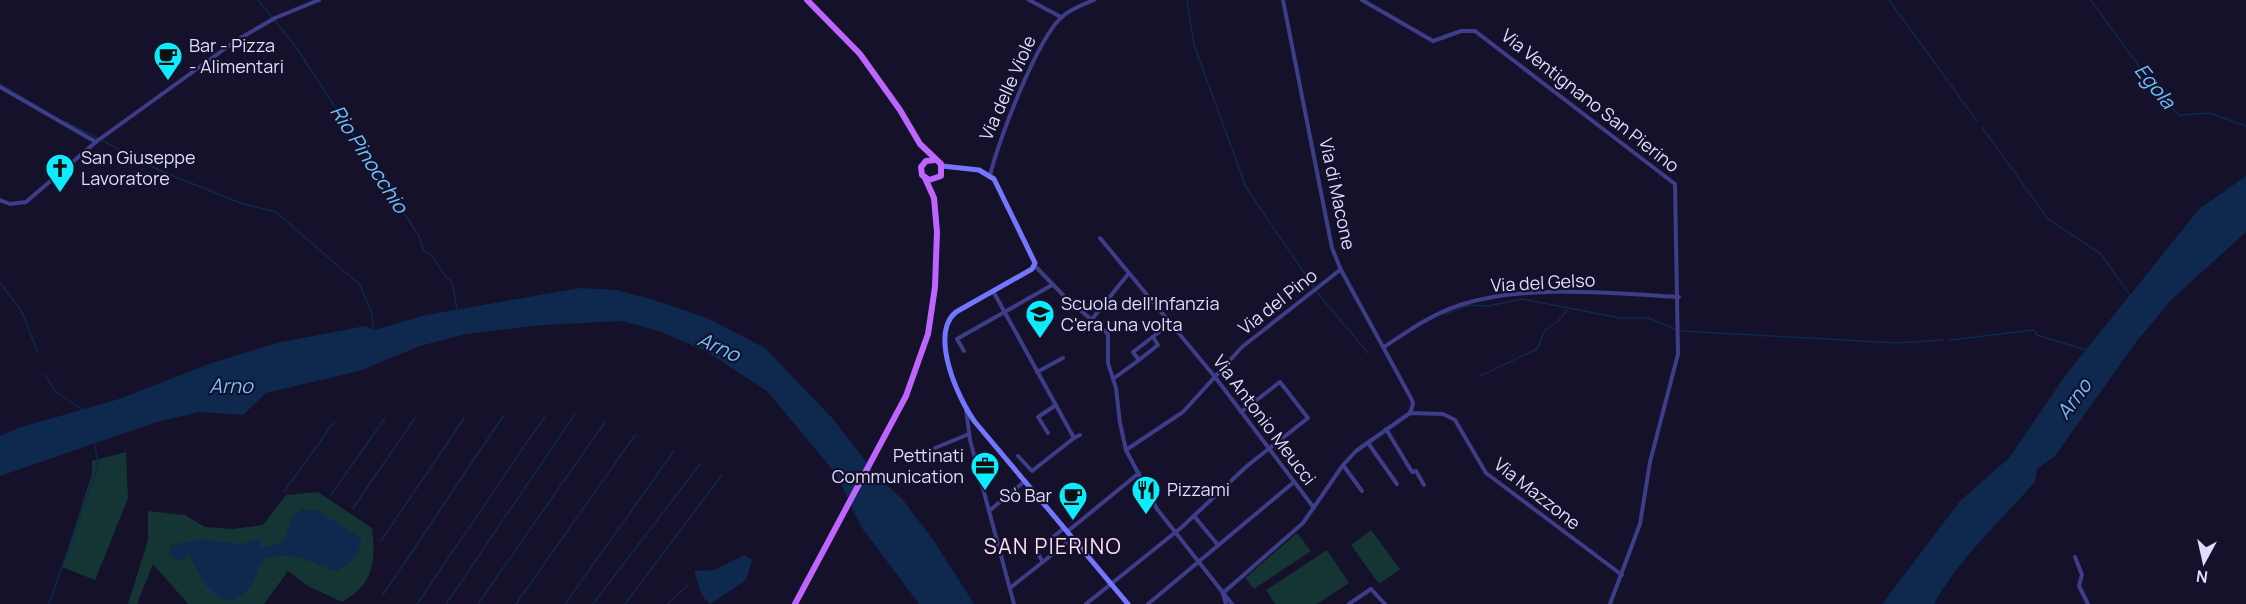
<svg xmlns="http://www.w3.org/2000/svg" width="2246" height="604" viewBox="0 0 2246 604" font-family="Manrope,sans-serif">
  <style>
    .green { fill: #143533 }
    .water { fill: #0e284e }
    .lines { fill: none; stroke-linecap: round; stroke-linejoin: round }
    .stream { stroke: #0e284e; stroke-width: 1.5 }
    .street { stroke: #3d3d89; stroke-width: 4 }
    .secondary { stroke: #7476fd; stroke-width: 5 }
    .primary { stroke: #be65fd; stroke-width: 6 }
    .labels { text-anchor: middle; stroke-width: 4.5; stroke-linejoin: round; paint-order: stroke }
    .poi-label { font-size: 18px; fill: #dfdcff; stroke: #15112b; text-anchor: start }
    .street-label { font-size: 18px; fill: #dfdcff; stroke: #15112b }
    .water-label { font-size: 20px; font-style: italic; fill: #6cc0fd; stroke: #15112b }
    .quarter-label { font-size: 21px; letter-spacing: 1.5px; fill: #ffdef4; stroke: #15112b }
  </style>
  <rect width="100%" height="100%" fill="#15112b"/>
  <g class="green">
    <path d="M 126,452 L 128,498 L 95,580 L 62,567 L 92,474 L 92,461 Z"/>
    <path d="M 318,492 L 372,528 C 376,562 374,584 342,602 L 308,586 L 288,571 L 264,604 L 188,604 L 153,564 L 137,604 L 128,604 L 148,540 L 148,511 L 185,515 L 205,527 L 232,529 L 263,525 L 286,495 Z"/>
    <path d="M 1371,530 L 1400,569 L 1379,584 L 1351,545 Z"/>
    <path d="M 1297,533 L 1311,551 L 1254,589 L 1245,578 Z"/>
    <path d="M 1327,550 L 1349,583 L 1317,604 L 1275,604 L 1266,590 Z"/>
  </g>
  <g class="water">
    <path d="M 2246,176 L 2246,232 L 2172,299 L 2136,342 L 2055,456 L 2037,469 L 2035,482 C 2002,519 1957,561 1934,604 L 1882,604 L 1961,500 L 2009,458 L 2065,376 L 2199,209 Z"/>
    <path d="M 580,288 L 616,290 L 651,299 L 707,318 L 765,348 L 833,419 L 878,477 L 903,500 L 934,541 L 974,604 L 919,604 L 862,528 L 836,474 L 767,391 L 707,352 L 662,332 L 622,321 L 542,325 L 466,334 L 420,346 L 359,371 L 266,393 L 243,415 L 200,412 L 157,422 L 0,476 L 0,436 L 18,428 L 119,399 L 209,364 L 276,343 L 365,326 L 374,330 L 426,315 Z"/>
    <path d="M 303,509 L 316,510 L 361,538 C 360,556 350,563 336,571 C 308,562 296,551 265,558 C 251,576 257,590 231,601 C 205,595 201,575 189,555 L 178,561 L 169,554 L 172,545 L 201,539 L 240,544 L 260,539 L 261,548 L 284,542 L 293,515 Z"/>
    <path d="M 745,555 L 752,560 L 746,580 L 710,604 L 702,596 L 694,571 L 714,570 Z"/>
  </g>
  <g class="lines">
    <g class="stream">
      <path d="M 258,0 L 296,47 L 419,236 L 424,251 C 438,257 439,274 452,282 L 457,309"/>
      <path d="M 1187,0 L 1194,45 L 1246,187 L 1319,295 L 1368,353"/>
      <path d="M 1889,0 L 1977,121"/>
      <path d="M 2091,0 L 2161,97 L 2179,115 L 2210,113 L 2246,126"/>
      <path d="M 0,84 L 43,110"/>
      <path d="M 66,122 L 161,171 L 243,204 L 276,212 L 360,285 L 372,313 L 374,332"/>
      <path d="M 1982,127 L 2048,219 L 2101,254 L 2129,294"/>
      <path d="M 0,283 L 21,310 L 38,353"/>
      <path d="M 1444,314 L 1471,305 L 1488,306 L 1522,299 L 1620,318 L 1649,318 L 1675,329"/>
      <path d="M 1682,331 L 1897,343 L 1943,340"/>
      <path d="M 1950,340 L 2034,330 L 2037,335 L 2086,350"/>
      <path d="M 45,375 L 55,391 L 81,409"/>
      <path d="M 1480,376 L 1537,349 L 1545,330 L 1558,321 L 1567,310"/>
      <path d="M 284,492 L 334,422"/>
      <path d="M 331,495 L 385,418"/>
      <path d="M 353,508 L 415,418"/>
      <path d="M 381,541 L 464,418"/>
      <path d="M 382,596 L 504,415"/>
      <path d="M 49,604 L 98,465 L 95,446"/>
      <path d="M 417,604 L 545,416"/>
      <path d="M 446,604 L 575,414"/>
      <path d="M 478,604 L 605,422"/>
      <path d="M 516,604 L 635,435"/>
      <path d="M 565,604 L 674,451"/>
      <path d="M 593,604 L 700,464"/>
      <path d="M 625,604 L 722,475"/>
      <path d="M 668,604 L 688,585"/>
    </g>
    <g class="street">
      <path d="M 1029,0 L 1061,17"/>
      <path d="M 1283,0 L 1332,248 L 1341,270 L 1412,400 L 1413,404 L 1410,413"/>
      <path d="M 1362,0 L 1433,41 L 1461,31 L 1475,31 L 1675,184 L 1678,354 L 1650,462 L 1640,524 L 1610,604"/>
      <path d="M 0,87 L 96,142"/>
      <path d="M 990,176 C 997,143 1038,37 1062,17 C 1070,9 1084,4 1094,0"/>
      <path d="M 0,200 L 10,204 L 26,202 L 97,141 L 237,40 L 275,18 L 319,0"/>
      <path d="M 1100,238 L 1215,377 L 1314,508"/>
      <path d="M 1035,266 L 1065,297 L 1108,334 L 1108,363 L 1116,388 L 1120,423 L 1126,450 L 1157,509 L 1232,604"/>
      <path d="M 993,291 L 1074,438 L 1032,471 L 1018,456"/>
      <path d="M 1092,319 L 1129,273"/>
      <path d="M 1384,347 C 1408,331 1432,314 1460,305 C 1522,284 1614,293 1679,297"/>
      <path d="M 964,351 L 957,339 L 1052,285"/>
      <path d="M 1139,360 L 1158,345 L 1153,337"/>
      <path d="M 1037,372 L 1063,358"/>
      <path d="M 1113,379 L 1139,360 L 1133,352 L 1171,323"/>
      <path d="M 966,409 L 970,440 L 1014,604"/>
      <path d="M 1386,429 L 1412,472 L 1416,471 L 1424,485"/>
      <path d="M 1048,433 L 1038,417 L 1056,405"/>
      <path d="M 1074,438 L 1080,435"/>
      <path d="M 1368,443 L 1397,484"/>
      <path d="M 935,448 L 969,434"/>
      <path d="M 1126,450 L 1183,412 L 1242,347 L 1340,270"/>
      <path d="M 1343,465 L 1362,491"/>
      <path d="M 989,511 L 1025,481"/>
      <path d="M 1194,516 L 1218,545"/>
      <path d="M 1068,531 L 1139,473"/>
      <path d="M 2075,557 L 2082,575 L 2079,586 L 2088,604"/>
      <path d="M 1043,562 L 1036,551 L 1064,528"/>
      <path d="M 1010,588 L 1073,538"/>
      <path d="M 1223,593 L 1303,523 L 1343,465 L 1356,451 L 1410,413 L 1443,414 L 1455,420 L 1486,473 L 1622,575"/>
      <path d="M 1223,594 L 1226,604"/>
      <path d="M 1086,604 L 1182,527 L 1247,466 L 1308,418 L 1280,382 L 1241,412"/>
      <path d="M 1148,604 L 1294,482"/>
      <path d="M 1349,604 L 1371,589 L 1385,604"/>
    </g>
    <path class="secondary" d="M 942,166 L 979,170 L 994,179 L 1035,263 L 1032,269 L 956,312 C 929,334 958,399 975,422 L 1128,604"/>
    <g class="primary">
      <path d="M 807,0 L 860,54 L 900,110 L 920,144 L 941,164 L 941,176 L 929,180 L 922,175 L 921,167 L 926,161 L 935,160"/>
      <path d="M 795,604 L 906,396 L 928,334 L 935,287 L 937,232 L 934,198 L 925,178"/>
    </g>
  </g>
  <defs>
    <g id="cafe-pin" transform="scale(1.5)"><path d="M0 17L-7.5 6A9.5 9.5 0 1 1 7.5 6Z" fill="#0bedfc" stroke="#15112b"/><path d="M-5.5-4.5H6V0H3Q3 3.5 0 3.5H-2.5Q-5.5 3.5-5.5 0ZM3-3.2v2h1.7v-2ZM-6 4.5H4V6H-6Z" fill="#111"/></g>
    <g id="church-pin" transform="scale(1.5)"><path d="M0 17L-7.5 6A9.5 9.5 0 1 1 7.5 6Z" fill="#0bedfc" stroke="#15112b"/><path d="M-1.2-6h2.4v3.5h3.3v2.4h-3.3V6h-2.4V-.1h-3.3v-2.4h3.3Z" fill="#111"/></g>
    <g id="school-pin" transform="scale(1.5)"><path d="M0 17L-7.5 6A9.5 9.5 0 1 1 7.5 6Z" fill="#0bedfc" stroke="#15112b"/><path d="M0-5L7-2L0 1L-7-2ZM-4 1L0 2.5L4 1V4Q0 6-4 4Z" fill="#111"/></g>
    <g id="office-pin" transform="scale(1.5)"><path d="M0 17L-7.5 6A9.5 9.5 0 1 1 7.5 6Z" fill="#0bedfc" stroke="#15112b"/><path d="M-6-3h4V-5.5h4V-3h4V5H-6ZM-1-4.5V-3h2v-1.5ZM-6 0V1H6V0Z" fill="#111"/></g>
    <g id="restaurant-pin" transform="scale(1.5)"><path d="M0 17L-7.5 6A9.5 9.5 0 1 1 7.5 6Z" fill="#0bedfc" stroke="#15112b"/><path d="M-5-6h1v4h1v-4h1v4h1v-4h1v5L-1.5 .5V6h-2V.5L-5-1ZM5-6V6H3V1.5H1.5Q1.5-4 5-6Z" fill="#111"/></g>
  </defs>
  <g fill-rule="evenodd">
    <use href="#cafe-pin" x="168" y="56"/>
    <use href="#church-pin" x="60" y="168"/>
    <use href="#school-pin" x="1040" y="314"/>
    <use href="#office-pin" x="985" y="466"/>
    <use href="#restaurant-pin" x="1146" y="490"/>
    <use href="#cafe-pin" x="1073" y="496"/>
  </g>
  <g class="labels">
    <g class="poi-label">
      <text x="189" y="52">Bar - Pizza<tspan x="189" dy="21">- Alimentari</tspan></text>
      <text x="81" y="164">San Giuseppe<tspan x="81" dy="21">Lavoratore</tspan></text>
      <text x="1061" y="310">Scuola dell'Infanzia<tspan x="1061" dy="21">C'era una volta</tspan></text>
      <text x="964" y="462" text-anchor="end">Pettinati<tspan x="964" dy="21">Communication</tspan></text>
      <text x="1167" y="496">Pizzami</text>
      <text x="1052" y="502" text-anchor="end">Sò Bar</text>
    </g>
    <g class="street-label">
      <text transform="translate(1008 88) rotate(-66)" y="6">Via delle Viole</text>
      <text transform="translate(1590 101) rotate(38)" y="6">Via Ventignano San Pierino</text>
      <text transform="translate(1337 194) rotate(78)" y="6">Via di Macone</text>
      <text transform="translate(1543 283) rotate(-3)" y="6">Via del Gelso</text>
      <text transform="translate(1278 302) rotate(-38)" y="6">Via del Pino</text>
      <text transform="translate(1264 420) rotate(53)" y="6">Via Antonio Meucci</text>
      <text transform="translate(1537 494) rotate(38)" y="6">Via Mazzone</text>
    </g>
    <g class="water-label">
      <text transform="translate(2155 86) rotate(51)" y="7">Egola</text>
      <text transform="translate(369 159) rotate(57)" y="7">Rio Pinocchio</text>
      <text transform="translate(719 347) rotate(25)" y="7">Arno</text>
      <text x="231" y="393">Arno</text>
      <text transform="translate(2074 399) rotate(-54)" y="7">Arno</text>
    </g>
    <g class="quarter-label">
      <text x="1053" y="554">SAN PIERINO</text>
    </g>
  </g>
  <g transform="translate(2204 562) rotate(188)" stroke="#15112b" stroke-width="4.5" paint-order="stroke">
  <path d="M0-4.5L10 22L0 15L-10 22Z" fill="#dfdcff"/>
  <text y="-9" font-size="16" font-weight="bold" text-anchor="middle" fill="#dfdcff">N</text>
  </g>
</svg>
